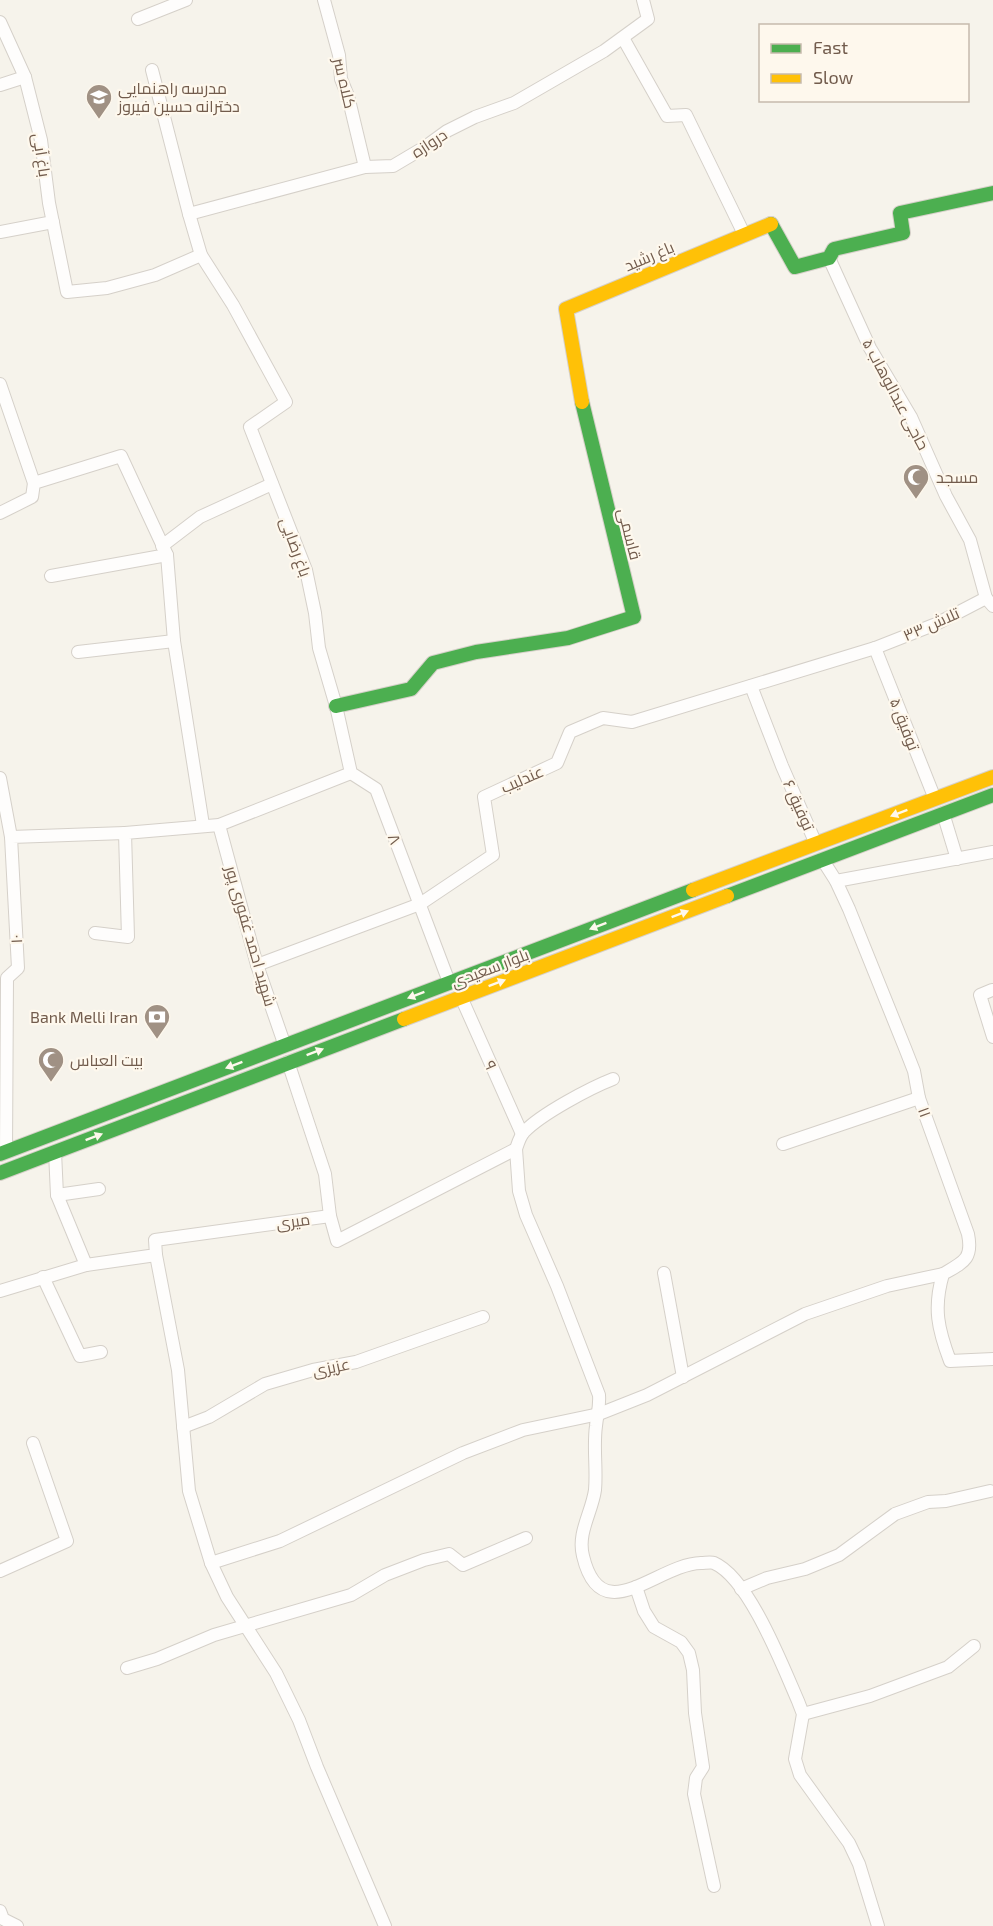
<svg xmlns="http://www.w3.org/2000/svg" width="993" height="1926" viewBox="0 0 993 1926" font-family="'Exo 2',Cairo,sans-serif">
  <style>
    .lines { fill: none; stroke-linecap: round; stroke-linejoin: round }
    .street-casing { stroke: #d5d0c9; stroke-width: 14 }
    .fast-casing { stroke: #d6d0c9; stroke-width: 16 }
    .slow-casing { stroke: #d6d0c9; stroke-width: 16 }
    .street { stroke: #fefdfc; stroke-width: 12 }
    .fast { stroke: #4caf50; stroke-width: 14 }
    .slow { stroke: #ffc107; stroke-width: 14 }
    .oneway { fill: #fef8ed }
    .labels { text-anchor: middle; stroke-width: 4.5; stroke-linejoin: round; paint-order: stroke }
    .street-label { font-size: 16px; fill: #725c4d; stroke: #fef8ed }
    .poi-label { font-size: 16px; fill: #725c4d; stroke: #fef8ed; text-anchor: start }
  </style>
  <rect width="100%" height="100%" fill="#f6f3eb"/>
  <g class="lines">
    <g class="street-casing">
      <g id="street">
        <path d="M 324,0 L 339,55 L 341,79 L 348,96 L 365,167"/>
        <path d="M 138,19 L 186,0"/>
        <path d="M 0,22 L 25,77 L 41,140 L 49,203 L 67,292 L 107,288 L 155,275 L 201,255"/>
        <path d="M 623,38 L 667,116 L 686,115 L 744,234"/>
        <path d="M 152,70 L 189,214 L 201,255 L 233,305 L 286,402 L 250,427 L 306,570 L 315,613 L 319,648 L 336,706 L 351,773 L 376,789 L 449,982"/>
        <path d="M 0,85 L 25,77"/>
        <path d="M 189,214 L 365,167 L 393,166 L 425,147 L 447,131 L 475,117 L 514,103 L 604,51 L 648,19 L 643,0"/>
        <path d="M 0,232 L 53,222"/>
        <path d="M 829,258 L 870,348 L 911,417 L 946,496 L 970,540 L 986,598 L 993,606"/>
        <path d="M 0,384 L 34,483"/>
        <path d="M 0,513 L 32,497 L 34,483 L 121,456 L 167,555 L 174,641 L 203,825"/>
        <path d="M 162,546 L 200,517 L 272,484"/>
        <path d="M 51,576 L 167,555"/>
        <path d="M 875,648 L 935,799"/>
        <path d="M 78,652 L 174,641"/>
        <path d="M 751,686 L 782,766 L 816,844"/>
        <path d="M 0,778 L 11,837"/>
        <path d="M 943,813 L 957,859"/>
        <path d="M 219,825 L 257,965 L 285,1046"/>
        <path d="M 822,859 L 836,881 L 849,909 L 905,1048 L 914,1071 L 919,1098 L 968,1234 C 973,1259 964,1262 943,1274 C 933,1308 938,1329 950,1361 L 993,1359"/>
        <path d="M 836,881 L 993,852"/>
        <path d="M 95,933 L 128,937 L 125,833 L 219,825 L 351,773"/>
        <path d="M 257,965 L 420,904 L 493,855 L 484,797 L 557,763 L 570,732 L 603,718 L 632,722 L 875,648 L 936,624 L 986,598"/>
        <path d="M 992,990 L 980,995 L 993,1037"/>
        <path d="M 461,997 L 522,1134"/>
        <path d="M 288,1062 L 325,1174 L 330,1216"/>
        <path d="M 783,1144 L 919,1098"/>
        <path d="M 516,1149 L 519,1191 L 526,1215 L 557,1286 L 599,1395 C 600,1407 597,1415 596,1426 C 593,1447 597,1469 595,1490 C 592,1512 577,1533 583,1556 C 601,1632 657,1564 701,1563 C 705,1563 711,1562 714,1563 C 749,1578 783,1667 798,1701 L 803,1714 L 795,1759 L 800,1775 L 849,1843 L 859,1864 L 878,1926"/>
        <path d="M 6,1151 L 7,978 L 18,968 L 11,837 L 125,833"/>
        <path d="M 55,1152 L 57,1195 L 86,1265"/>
        <path d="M 57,1195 L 99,1189"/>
        <path d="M 156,1255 L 178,1370 L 189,1491 L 211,1563 L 227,1597 L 276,1673 L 299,1720 L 317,1767 L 385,1926"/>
        <path d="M 664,1273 L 683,1377"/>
        <path d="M 43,1277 L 80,1356 L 101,1352"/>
        <path d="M 0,1291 L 86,1265 L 156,1255 L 155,1240 L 330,1216 L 337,1241 L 516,1149 C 518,1143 520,1136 524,1132 C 541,1114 590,1088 613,1079"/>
        <path d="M 183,1427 L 209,1417 L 265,1384 L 313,1370 L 356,1362 L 483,1317"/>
        <path d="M 211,1563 L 280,1541 L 463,1453 L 523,1430 L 599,1414 L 647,1395 L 805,1314 L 887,1286 L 943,1274"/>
        <path d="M 0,1571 L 67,1541 L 33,1443"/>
        <path d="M 636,1587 L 644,1611 L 654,1627 L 681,1642 L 689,1653 L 693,1670 L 695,1713 L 703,1767 L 696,1778 L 694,1794 L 714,1886"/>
        <path d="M 741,1589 L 767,1578 L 805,1569 L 839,1555 L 895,1514 L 928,1502 L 946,1501 L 990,1491"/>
        <path d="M 127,1668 L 157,1659 L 214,1635 L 351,1595 L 385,1575 L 424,1560 L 449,1554 L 463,1565 L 526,1538"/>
        <path d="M 803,1714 L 870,1696 L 948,1667 L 974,1646"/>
        <path d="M 0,1911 L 3,1919 L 17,1926"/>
      </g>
    </g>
    <g class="fast-casing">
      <g id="fast">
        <path d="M 771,224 L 795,267 L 829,258 L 834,249 L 903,233 L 900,213 L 993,193"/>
        <path d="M 336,706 L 411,689 L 433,663 L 476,652 L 568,638 L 634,617 L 582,402"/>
        <path d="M 727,896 L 993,795"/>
        <path d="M 0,1154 L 693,890"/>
        <path d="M 0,1173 L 404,1019"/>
      </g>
    </g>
    <g class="slow-casing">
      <g id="slow">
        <path d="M 582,402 L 566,309 L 771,224"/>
        <path d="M 693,890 L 993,777"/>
        <path d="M 404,1019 L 727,896"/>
      </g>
    </g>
    <use href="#street" class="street"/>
    <use href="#fast" class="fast"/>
    <use href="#slow" class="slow"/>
  </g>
  <defs><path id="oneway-solid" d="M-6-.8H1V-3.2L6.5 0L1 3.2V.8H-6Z" transform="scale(1.5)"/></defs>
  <g class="oneway">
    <use href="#oneway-solid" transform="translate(899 813) rotate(159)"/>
    <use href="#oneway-solid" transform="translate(680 914) rotate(-21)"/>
    <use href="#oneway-solid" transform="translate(598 926) rotate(159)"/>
    <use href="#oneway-solid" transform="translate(497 983) rotate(-21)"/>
    <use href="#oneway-solid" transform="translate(416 995) rotate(159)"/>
    <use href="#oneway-solid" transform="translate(315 1052) rotate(-21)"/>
    <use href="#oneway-solid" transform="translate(234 1065) rotate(159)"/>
    <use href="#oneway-solid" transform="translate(94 1137) rotate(-21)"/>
  </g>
  <defs>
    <g id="school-pin" transform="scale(1.35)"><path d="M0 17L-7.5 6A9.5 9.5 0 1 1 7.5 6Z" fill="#a09184" stroke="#fef8ed"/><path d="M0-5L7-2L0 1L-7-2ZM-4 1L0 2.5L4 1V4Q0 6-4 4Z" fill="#fff"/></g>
    <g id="mosque-pin" transform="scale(1.35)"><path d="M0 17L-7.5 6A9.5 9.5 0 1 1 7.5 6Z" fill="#a09184" stroke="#fef8ed"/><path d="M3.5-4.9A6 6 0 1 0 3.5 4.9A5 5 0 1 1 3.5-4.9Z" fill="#fff"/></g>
    <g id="bank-pin" transform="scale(1.35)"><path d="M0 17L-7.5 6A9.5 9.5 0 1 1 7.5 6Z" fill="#a09184" stroke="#fef8ed"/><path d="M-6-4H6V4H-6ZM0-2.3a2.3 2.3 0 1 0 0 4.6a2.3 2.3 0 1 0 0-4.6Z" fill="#fff"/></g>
  </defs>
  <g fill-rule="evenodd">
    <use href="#school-pin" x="99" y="97"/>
    <use href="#mosque-pin" x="916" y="477"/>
    <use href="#bank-pin" x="157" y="1017"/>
    <use href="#mosque-pin" x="51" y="1060"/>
  </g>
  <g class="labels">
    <g class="street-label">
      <text transform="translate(345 83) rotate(77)" y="6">کلاه سر</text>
      <text transform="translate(429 143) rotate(-33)" y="6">دروازه</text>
      <text transform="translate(42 155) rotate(81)" y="6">باغ آبی</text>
      <text transform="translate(649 256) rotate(-23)" y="6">باغ رشید</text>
      <text transform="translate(896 394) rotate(62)" y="6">حاجی عبدالوهاب ۵</text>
      <text transform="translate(630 534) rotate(76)" y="6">قاسمی</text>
      <text transform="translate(296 547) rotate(70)" y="6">باغ رضایی</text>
      <text transform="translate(931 624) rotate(-24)" y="6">تلاش ۳۳</text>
      <text transform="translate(905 724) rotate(69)" y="6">توفیق ۵</text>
      <text transform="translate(522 779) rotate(-24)" y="6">عندلیب</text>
      <text transform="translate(799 805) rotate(66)" y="6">توفیق ۶</text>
      <text transform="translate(395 839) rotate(69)" y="6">۸</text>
      <text transform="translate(251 936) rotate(74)" y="6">شهید احمد غفوری پور</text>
      <text transform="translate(16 939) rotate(-93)" y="6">۱۰</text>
      <text transform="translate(490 968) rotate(-21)" y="6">بلوار سعیدی</text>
      <text transform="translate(491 1065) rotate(66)" y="6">۹</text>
      <text transform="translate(925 1112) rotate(70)" y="6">۱۱</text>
      <text transform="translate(293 1221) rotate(-8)" y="6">میری</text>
      <text transform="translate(331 1367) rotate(-12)" y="6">عزیزی</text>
    </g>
    <g class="poi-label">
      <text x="118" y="94">مدرسه راهنمایی<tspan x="118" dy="18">دخترانه حسین فیروز</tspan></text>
      <text x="936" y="483">مسجد</text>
      <text x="138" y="1023" text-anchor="end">Bank Melli Iran</text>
      <text x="70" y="1066">بیت العباس</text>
    </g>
  </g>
  <rect x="759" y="24" width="210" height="78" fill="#fef8ed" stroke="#c6baad" stroke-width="1.5"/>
  <rect x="771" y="44" width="30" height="9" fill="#4caf50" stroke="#c6baad" stroke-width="1.5"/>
  <text x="813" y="54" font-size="18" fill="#725c4d">Fast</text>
  <rect x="771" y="74" width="30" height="9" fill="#ffc107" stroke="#c6baad" stroke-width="1.5"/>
  <text x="813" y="84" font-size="18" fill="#725c4d">Slow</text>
</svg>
